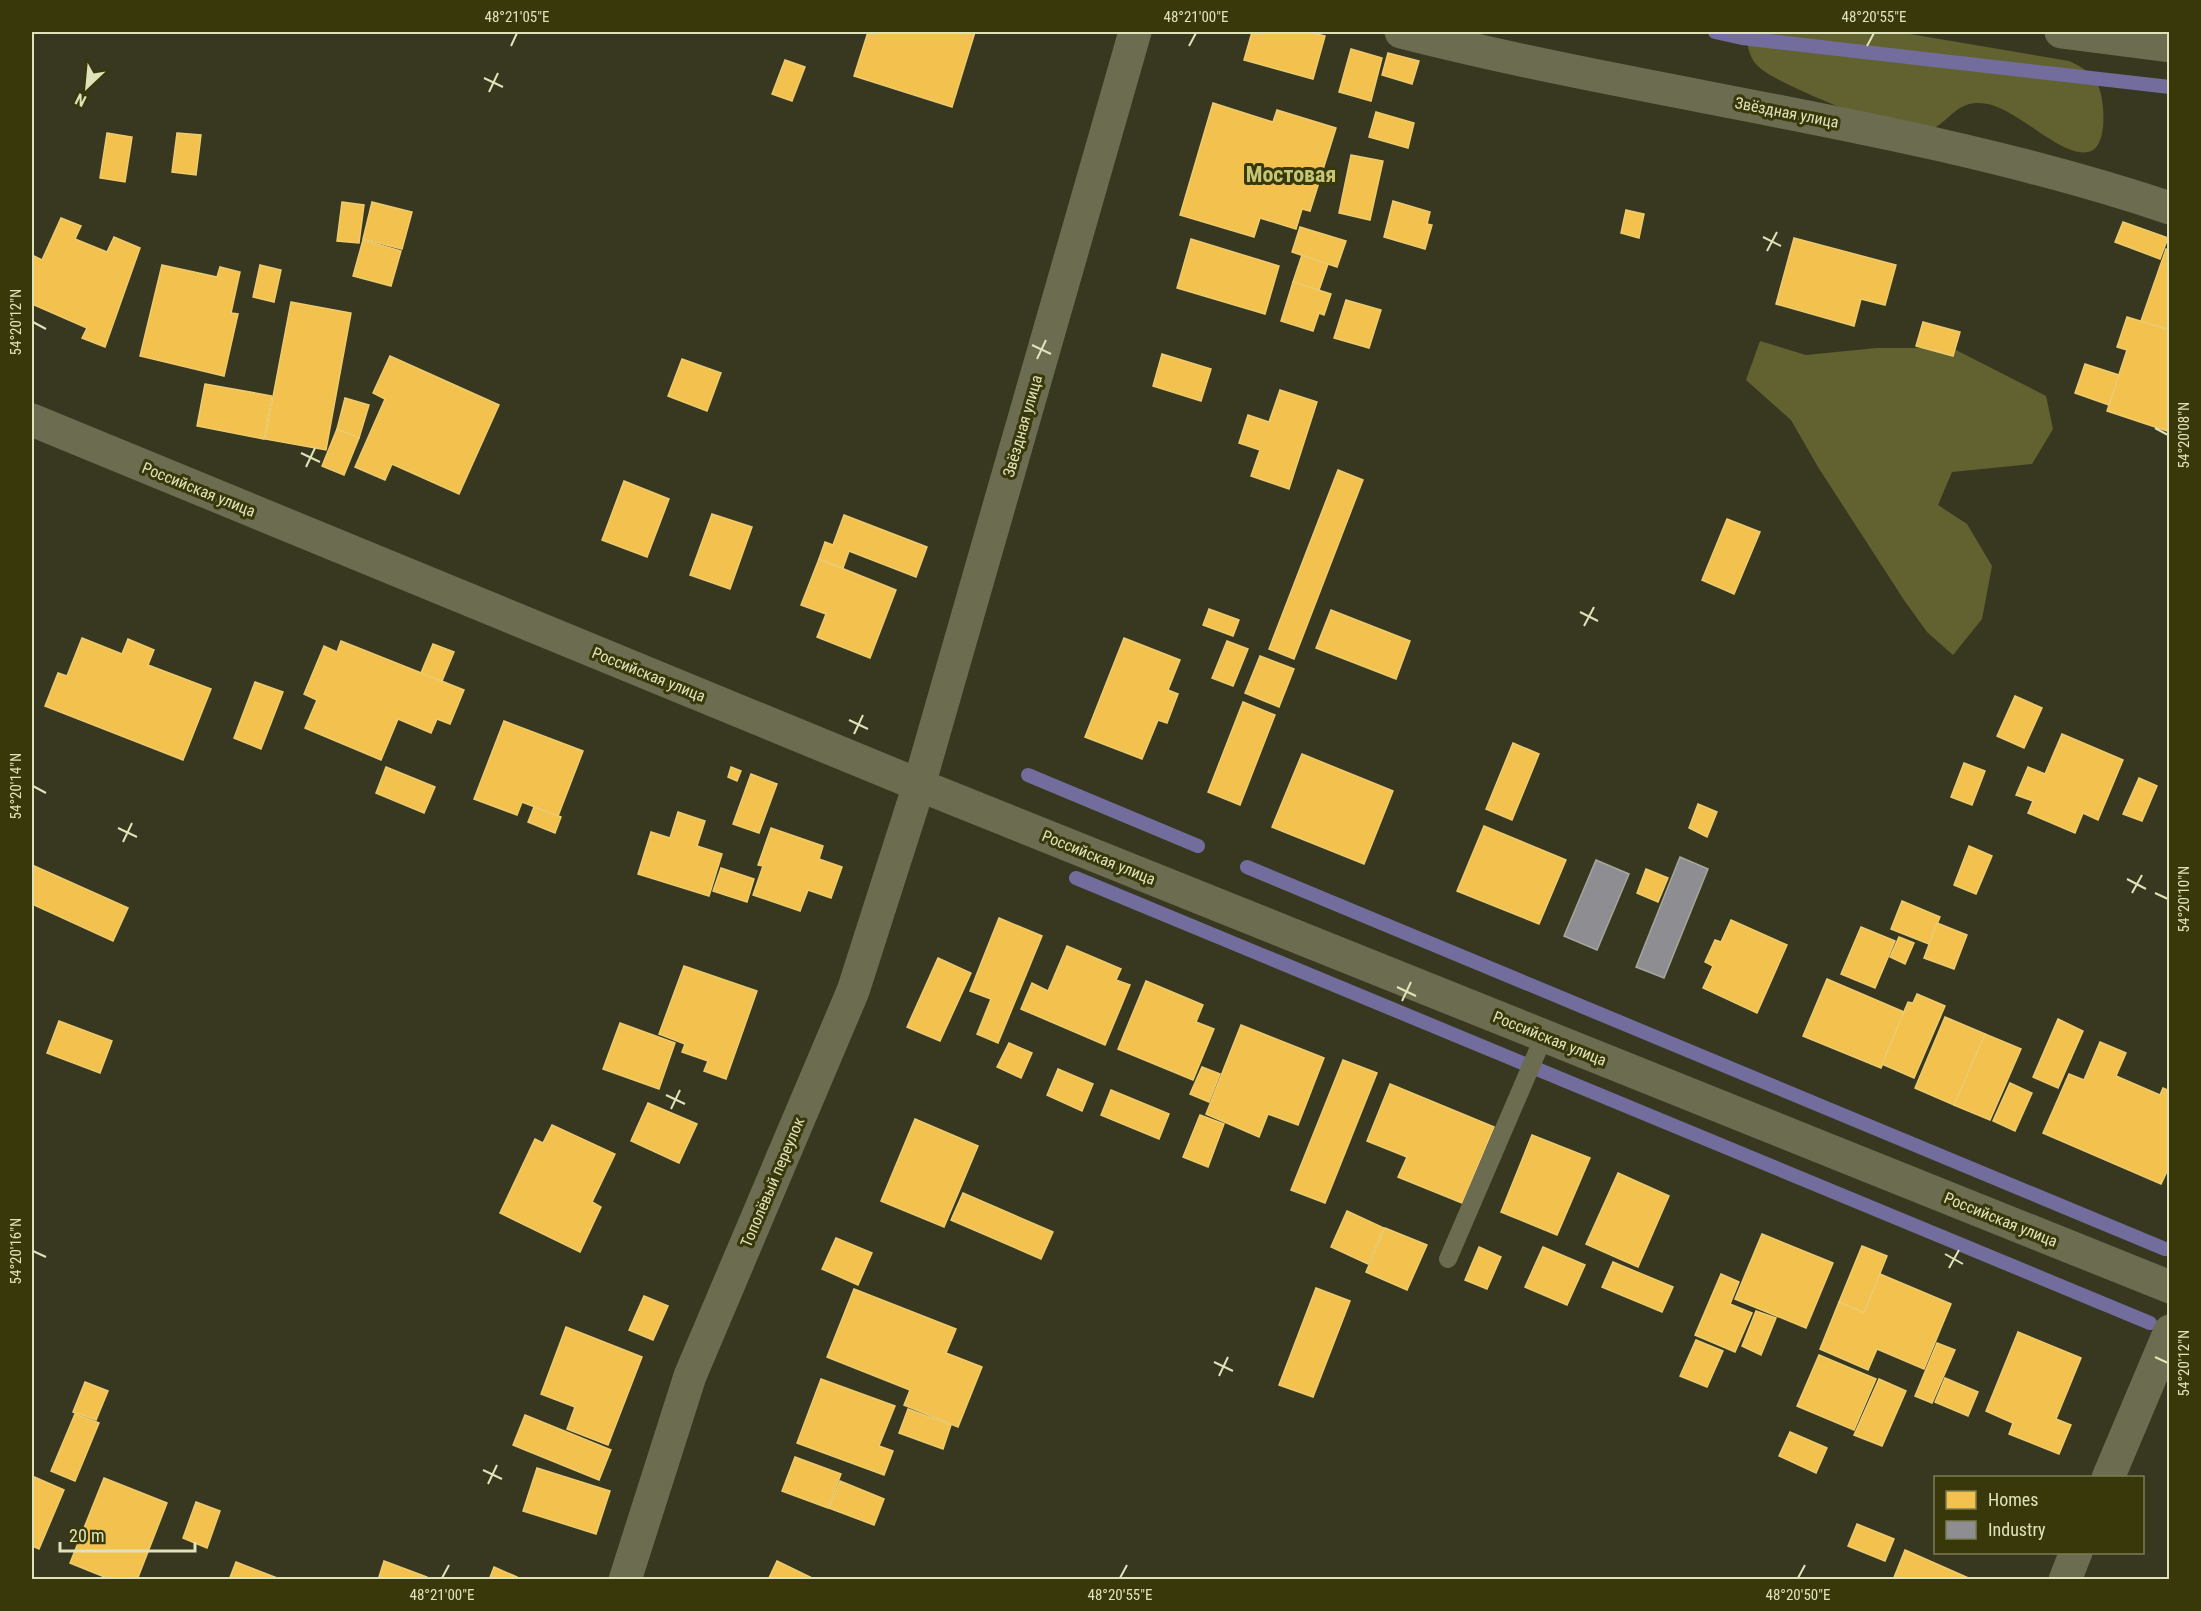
<svg xmlns="http://www.w3.org/2000/svg" width="2201" height="1611" viewBox="0 0 2201 1611" font-family="'Roboto Condensed',sans-serif">
  <style>
    .green { fill: #626231 }
    .homes { fill: #f2c14e; stroke: #edcb6e; stroke-width: 1.5 }
    .industry { fill: #8d8d92; stroke: #a6a69e; stroke-width: 1.5 }
    .lines { fill: none; stroke-linecap: round; stroke-linejoin: round }
    .stream { stroke: #726d9c; stroke-width: 14 }
    .service { stroke: #6c6c50; stroke-width: 18 }
    .minor { stroke: #6c6c50; stroke-width: 33 }
    .tertiary { stroke: #6c6c50; stroke-width: 33 }
    .ticks { fill: none; stroke: #e0e2ba; stroke-width: 2 }
    .labels { text-anchor: middle; stroke-width: 6; stroke-linejoin: round; paint-order: stroke }
    .street-label { font-size: 16px; fill: #e0e2ba; stroke: #38380a }
    .district-label { font-size: 22px; font-weight: bold; fill: #c6c674; stroke: #38380a }
    .neatline { fill: none; stroke: #e0e2ba; stroke-width: 2 }
    .ticks-label { font-size: 15px; text-anchor: middle; fill: #e0e2ba }
  </style>
  <rect width="100%" height="100%" fill="#383821"/>
  <g class="green">
    <path d="M 1749,32 L 1898,32 L 2069,61 C 2080,66 2091,72 2097,83 C 2105,97 2109,149 2088,152 C 2061,157 2020,111 1988,104 C 1953,97 1950,127 1924,131 C 1901,135 1779,85 1760,68 C 1750,60 1745,44 1749,32 Z"/>
    <path d="M 1760,341 L 1806,355 L 1877,348 L 1952,348 L 2046,396 L 2053,429 L 2032,464 L 1952,472 L 1938,505 L 1967,524 L 1992,566 L 1982,619 L 1953,655 L 1927,632 L 1904,600 L 1818,467 L 1791,420 L 1746,380 Z"/>
  </g>
  <g class="homes">
    <path d="M 868,32 L 975,32 L 952,107 L 854,76 Z"/>
    <path d="M 1252,32 L 1309,32 L 1325,36 L 1313,79 L 1244,60 Z"/>
    <path d="M 1351,49 L 1382,58 L 1371,101 L 1339,92 Z"/>
    <path d="M 1388,53 L 1419,61 L 1412,84 L 1382,75 Z"/>
    <path d="M 785,60 L 805,67 L 792,101 L 772,94 Z"/>
    <path d="M 1213,103 L 1273,122 L 1277,110 L 1336,128 L 1310,211 L 1302,209 L 1296,229 L 1260,218 L 1254,237 L 1180,215 Z"/>
    <path d="M 1376,112 L 1414,123 L 1408,148 L 1369,137 Z"/>
    <path d="M 107,133 L 132,137 L 125,182 L 100,178 Z"/>
    <path d="M 177,133 L 201,135 L 196,175 L 172,172 Z"/>
    <path d="M 1351,155 L 1383,161 L 1370,220 L 1339,213 Z"/>
    <path d="M 1393,201 L 1430,212 L 1427,224 L 1432,225 L 1425,249 L 1384,237 Z"/>
    <path d="M 342,202 L 364,205 L 359,243 L 337,241 Z"/>
    <path d="M 372,202 L 412,212 L 402,249 L 363,239 Z"/>
    <path d="M 1626,210 L 1644,214 L 1639,238 L 1621,233 Z"/>
    <path d="M 61,218 L 81,226 L 75,239 L 107,252 L 114,237 L 140,248 L 105,347 L 82,338 L 87,328 L 32,304 L 32,255 L 42,260 Z"/>
    <path d="M 2123,222 L 2168,238 L 2160,259 L 2115,242 Z"/>
    <path d="M 1300,227 L 1346,241 L 1337,267 L 1292,252 Z"/>
    <path d="M 1794,238 L 1896,265 L 1885,305 L 1861,299 L 1854,326 L 1776,304 Z"/>
    <path d="M 1191,239 L 1279,266 L 1265,314 L 1177,288 Z"/>
    <path d="M 363,240 L 401,251 L 391,286 L 353,276 Z"/>
    <path d="M 2166,249 L 2170,251 L 2170,330 L 2141,321 Z"/>
    <path d="M 1302,255 L 1328,264 L 1319,290 L 1293,282 Z"/>
    <path d="M 162,265 L 217,277 L 220,267 L 240,272 L 231,313 L 238,314 L 224,376 L 140,356 Z"/>
    <path d="M 260,265 L 281,270 L 274,302 L 253,297 Z"/>
    <path d="M 1293,282 L 1331,294 L 1324,315 L 1319,313 L 1313,331 L 1281,321 Z"/>
    <path d="M 1346,300 L 1381,310 L 1369,348 L 1334,338 Z"/>
    <path d="M 291,302 L 351,313 L 326,450 L 265,439 Z"/>
    <path d="M 2127,317 L 2170,330 L 2170,432 L 2107,411 L 2127,350 L 2117,347 Z"/>
    <path d="M 1923,322 L 1960,332 L 1953,356 L 1916,346 Z"/>
    <path d="M 1162,354 L 1211,369 L 1201,401 L 1153,386 Z"/>
    <path d="M 390,356 L 499,405 L 459,494 L 392,464 L 385,480 L 355,467 L 385,399 L 373,393 Z"/>
    <path d="M 682,359 L 721,373 L 707,411 L 668,396 Z"/>
    <path d="M 2085,364 L 2119,375 L 2109,405 L 2075,393 Z"/>
    <path d="M 205,384 L 272,396 L 264,439 L 197,426 Z"/>
    <path d="M 1280,390 L 1317,402 L 1289,489 L 1251,476 L 1260,450 L 1239,443 L 1248,415 L 1269,422 Z"/>
    <path d="M 345,398 L 369,405 L 359,438 L 337,429 Z"/>
    <path d="M 337,429 L 359,438 L 344,475 L 322,466 Z"/>
    <path d="M 1338,470 L 1363,480 L 1294,659 L 1269,649 Z"/>
    <path d="M 624,481 L 669,499 L 647,557 L 602,540 Z"/>
    <path d="M 712,514 L 752,527 L 730,589 L 690,575 Z"/>
    <path d="M 844,515 L 927,547 L 916,577 L 849,551 L 843,568 L 819,559 L 825,542 L 833,545 Z"/>
    <path d="M 1727,519 L 1760,532 L 1734,594 L 1702,580 Z"/>
    <path d="M 819,559 L 896,590 L 870,658 L 817,637 L 826,614 L 801,605 Z"/>
    <path d="M 1209,609 L 1239,620 L 1233,636 L 1203,625 Z"/>
    <path d="M 1331,610 L 1410,641 L 1396,679 L 1316,648 Z"/>
    <path d="M 82,638 L 122,654 L 128,639 L 154,650 L 148,665 L 211,689 L 183,760 L 45,706 L 58,673 L 67,676 Z"/>
    <path d="M 1124,638 L 1180,660 L 1168,690 L 1178,694 L 1167,723 L 1158,720 L 1142,759 L 1085,737 Z"/>
    <path d="M 341,641 L 464,690 L 450,724 L 437,719 L 431,733 L 398,719 L 381,760 L 305,728 L 317,700 L 304,694 L 324,646 L 337,652 Z"/>
    <path d="M 1227,641 L 1248,649 L 1233,686 L 1212,678 Z"/>
    <path d="M 433,644 L 454,652 L 442,681 L 421,673 Z"/>
    <path d="M 1260,656 L 1294,669 L 1279,707 L 1245,693 Z"/>
    <path d="M 255,682 L 283,692 L 261,749 L 234,738 Z"/>
    <path d="M 2015,696 L 2042,708 L 2024,748 L 1997,736 Z"/>
    <path d="M 1243,702 L 1275,715 L 1240,805 L 1208,792 Z"/>
    <path d="M 504,721 L 583,751 L 558,816 L 522,802 L 517,815 L 474,799 Z"/>
    <path d="M 2062,734 L 2123,760 L 2098,820 L 2083,813 L 2075,833 L 2028,813 L 2033,801 L 2016,795 L 2028,767 L 2045,774 Z"/>
    <path d="M 1513,743 L 1539,754 L 1512,820 L 1486,809 Z"/>
    <path d="M 1302,754 L 1393,791 L 1364,864 L 1272,827 Z"/>
    <path d="M 1964,763 L 1985,771 L 1972,805 L 1951,797 Z"/>
    <path d="M 386,767 L 435,787 L 424,813 L 376,793 Z"/>
    <path d="M 731,767 L 741,771 L 737,781 L 728,777 Z"/>
    <path d="M 751,774 L 777,784 L 759,833 L 733,824 Z"/>
    <path d="M 2139,778 L 2157,786 L 2142,821 L 2123,814 Z"/>
    <path d="M 1698,804 L 1717,812 L 1707,837 L 1689,828 Z"/>
    <path d="M 534,807 L 561,817 L 555,833 L 528,822 Z"/>
    <path d="M 678,812 L 705,821 L 697,846 L 722,854 L 709,896 L 638,874 L 651,832 L 670,838 Z"/>
    <path d="M 1484,826 L 1566,860 L 1539,924 L 1457,891 Z"/>
    <path d="M 771,828 L 823,846 L 819,859 L 842,867 L 831,898 L 808,890 L 800,911 L 753,895 L 763,866 L 758,865 Z"/>
    <path d="M 1969,846 L 1992,856 L 1976,894 L 1954,885 Z"/>
    <path d="M 32,865 L 128,908 L 113,941 L 32,904 Z"/>
    <path d="M 721,868 L 754,879 L 747,902 L 713,891 Z"/>
    <path d="M 1646,869 L 1668,878 L 1658,902 L 1637,893 Z"/>
    <path d="M 1902,901 L 1940,917 L 1929,944 L 1891,929 Z"/>
    <path d="M 999,918 L 1042,936 L 998,1043 L 977,1034 L 991,999 L 970,991 Z"/>
    <path d="M 1731,920 L 1787,945 L 1757,1013 L 1703,988 L 1713,966 L 1705,962 L 1715,940 L 1721,942 Z"/>
    <path d="M 1937,923 L 1967,935 L 1954,969 L 1924,958 Z"/>
    <path d="M 1861,927 L 1895,941 L 1875,988 L 1841,974 Z"/>
    <path d="M 1899,937 L 1914,943 L 1905,964 L 1890,957 Z"/>
    <path d="M 1067,946 L 1121,969 L 1116,980 L 1130,985 L 1105,1045 L 1021,1009 L 1032,983 L 1048,991 Z"/>
    <path d="M 938,958 L 971,973 L 940,1041 L 907,1027 Z"/>
    <path d="M 684,966 L 757,991 L 726,1079 L 704,1071 L 708,1061 L 682,1052 L 685,1044 L 659,1034 Z"/>
    <path d="M 1827,979 L 1904,1012 L 1881,1068 L 1803,1036 Z"/>
    <path d="M 1146,981 L 1203,1005 L 1196,1022 L 1214,1029 L 1193,1080 L 1118,1049 Z"/>
    <path d="M 1917,994 L 1945,1006 L 1914,1078 L 1882,1064 L 1908,1002 L 1913,1003 Z"/>
    <path d="M 1945,1017 L 1985,1034 L 1954,1105 L 1915,1088 Z"/>
    <path d="M 2058,1019 L 2083,1031 L 2058,1088 L 2033,1077 Z"/>
    <path d="M 59,1021 L 112,1041 L 100,1073 L 47,1053 Z"/>
    <path d="M 620,1023 L 675,1043 L 659,1089 L 603,1069 Z"/>
    <path d="M 1241,1025 L 1324,1058 L 1298,1125 L 1268,1114 L 1259,1137 L 1206,1114 Z"/>
    <path d="M 1985,1034 L 2021,1049 L 1990,1120 L 1954,1105 Z"/>
    <path d="M 2100,1042 L 2126,1053 L 2116,1076 L 2160,1095 L 2163,1088 L 2170,1091 L 2170,1165 L 2161,1184 L 2043,1133 L 2069,1074 L 2084,1080 Z"/>
    <path d="M 1009,1043 L 1032,1053 L 1021,1078 L 997,1067 Z"/>
    <path d="M 1343,1060 L 1377,1073 L 1325,1203 L 1291,1190 Z"/>
    <path d="M 1202,1067 L 1220,1074 L 1209,1102 L 1190,1094 Z"/>
    <path d="M 1058,1069 L 1093,1084 L 1082,1111 L 1047,1095 Z"/>
    <path d="M 2010,1083 L 2032,1093 L 2015,1131 L 1993,1121 Z"/>
    <path d="M 1390,1084 L 1494,1127 L 1462,1203 L 1398,1177 L 1407,1157 L 1367,1141 Z"/>
    <path d="M 1111,1090 L 1169,1114 L 1159,1139 L 1101,1115 Z"/>
    <path d="M 648,1103 L 697,1124 L 679,1163 L 631,1141 Z"/>
    <path d="M 1200,1115 L 1224,1124 L 1208,1167 L 1183,1157 Z"/>
    <path d="M 915,1119 L 978,1146 L 944,1227 L 881,1201 Z"/>
    <path d="M 552,1125 L 615,1154 L 592,1202 L 601,1207 L 580,1252 L 500,1213 L 535,1139 L 543,1143 Z"/>
    <path d="M 1532,1135 L 1590,1158 L 1557,1235 L 1501,1212 Z"/>
    <path d="M 1618,1173 L 1669,1196 L 1638,1267 L 1586,1244 Z"/>
    <path d="M 963,1193 L 1053,1232 L 1041,1259 L 951,1220 Z"/>
    <path d="M 1347,1211 L 1384,1228 L 1368,1264 L 1331,1247 Z"/>
    <path d="M 1385,1228 L 1427,1245 L 1407,1290 L 1366,1272 Z"/>
    <path d="M 1762,1234 L 1833,1263 L 1806,1328 L 1735,1299 Z"/>
    <path d="M 836,1238 L 872,1253 L 858,1285 L 822,1269 Z"/>
    <path d="M 1862,1246 L 1887,1256 L 1864,1313 L 1839,1302 Z"/>
    <path d="M 1479,1247 L 1501,1257 L 1487,1289 L 1465,1280 Z"/>
    <path d="M 1543,1247 L 1585,1265 L 1567,1305 L 1525,1287 Z"/>
    <path d="M 1613,1262 L 1673,1287 L 1662,1312 L 1602,1287 Z"/>
    <path d="M 1721,1274 L 1739,1282 L 1730,1304 L 1752,1313 L 1735,1352 L 1695,1335 Z"/>
    <path d="M 1880,1274 L 1951,1304 L 1924,1369 L 1877,1349 L 1868,1370 L 1820,1349 L 1839,1302 L 1864,1313 Z"/>
    <path d="M 1316,1288 L 1350,1301 L 1313,1397 L 1279,1385 Z"/>
    <path d="M 854,1289 L 956,1329 L 946,1353 L 982,1367 L 958,1427 L 904,1405 L 910,1390 L 827,1357 Z"/>
    <path d="M 644,1296 L 668,1306 L 653,1340 L 629,1330 Z"/>
    <path d="M 1756,1311 L 1776,1318 L 1761,1355 L 1742,1346 Z"/>
    <path d="M 566,1327 L 642,1357 L 608,1445 L 567,1429 L 575,1407 L 541,1394 Z"/>
    <path d="M 2018,1332 L 2081,1358 L 2056,1419 L 2071,1425 L 2059,1454 L 2009,1434 L 2013,1423 L 1986,1411 Z"/>
    <path d="M 1696,1340 L 1723,1351 L 1707,1387 L 1680,1376 Z"/>
    <path d="M 1937,1343 L 1955,1350 L 1932,1403 L 1915,1396 Z"/>
    <path d="M 1819,1355 L 1876,1379 L 1854,1430 L 1797,1406 Z"/>
    <path d="M 1945,1378 L 1978,1392 L 1968,1416 L 1935,1402 Z"/>
    <path d="M 821,1379 L 895,1406 L 879,1446 L 893,1451 L 884,1475 L 797,1443 Z"/>
    <path d="M 1879,1379 L 1906,1391 L 1882,1446 L 1854,1435 Z"/>
    <path d="M 85,1382 L 108,1391 L 96,1420 L 73,1412 Z"/>
    <path d="M 908,1409 L 951,1425 L 943,1449 L 899,1433 Z"/>
    <path d="M 75,1414 L 99,1423 L 75,1481 L 51,1471 Z"/>
    <path d="M 525,1415 L 611,1450 L 599,1480 L 513,1445 Z"/>
    <path d="M 1790,1432 L 1827,1448 L 1816,1473 L 1779,1456 Z"/>
    <path d="M 795,1457 L 841,1474 L 828,1508 L 782,1491 Z"/>
    <path d="M 537,1468 L 610,1491 L 596,1534 L 523,1511 Z"/>
    <path d="M 32,1476 L 64,1490 L 39,1549 L 32,1546 Z"/>
    <path d="M 104,1478 L 167,1503 L 137,1580 L 112,1580 L 70,1563 Z"/>
    <path d="M 840,1481 L 884,1499 L 874,1525 L 829,1508 Z"/>
    <path d="M 196,1502 L 220,1511 L 207,1548 L 183,1538 Z"/>
    <path d="M 1857,1524 L 1894,1539 L 1885,1561 L 1848,1546 Z"/>
    <path d="M 1905,1550 L 1973,1580 L 1893,1580 Z"/>
    <path d="M 384,1561 L 427,1577 L 427,1580 L 378,1580 Z"/>
    <path d="M 777,1561 L 816,1580 L 768,1580 Z"/>
    <path d="M 236,1562 L 277,1578 L 276,1580 L 229,1580 Z"/>
    <path d="M 494,1567 L 517,1577 L 516,1580 L 489,1580 Z"/>
  </g>
  <g class="industry">
    <path d="M 1680,857 L 1708,869 L 1664,978 L 1636,967 Z"/>
    <path d="M 1596,860 L 1629,874 L 1597,950 L 1564,936 Z"/>
  </g>
  <g class="lines">
    <g class="stream">
      <path d="M 1715,32 L 1742,38 L 2170,87"/>
      <path d="M 1028,775 L 1198,846"/>
      <path d="M 1247,867 L 2165,1249"/>
      <path d="M 1076,878 L 2150,1323"/>
    </g>
    <path class="service" d="M 1448,1259 L 1544,1036"/>
    <g class="minor">
      <path d="M 1401,32 C 1656,97 1919,124 2170,208"/>
      <path d="M 2061,32 L 2170,46"/>
      <path d="M 2108,1478 L 2170,1331"/>
      <path d="M 625,1580 L 690,1376 L 853,991 L 919,785 L 2170,1287"/>
      <path d="M 2065,1580 L 2076,1552"/>
    </g>
    <path class="tertiary" d="M 32,420 L 919,785 L 1135,32"/>
  </g>
  <path class="ticks" d="M 511,46 L 517,33M 1189,46 L 1196,33M 1867,46 L 1874,33M 484,78 L 503,87M 489,92 L 498,73M 1763,237 L 1781,246M 1767,251 L 1777,232M 33,322 L 46,329M 1032,345 L 1051,354M 1037,359 L 1046,340M 2155,428 L 2168,435M 301,453 L 320,462M 306,467 L 315,448M 1580,612 L 1598,621M 1584,626 L 1594,607M 849,720 L 868,729M 854,734 L 863,715M 33,786 L 46,793M 118,828 L 137,837M 123,842 L 132,823M 2127,879 L 2146,889M 2132,893 L 2142,875M 2155,893 L 2168,899M 1397,987 L 1416,996M 1402,1001 L 1411,982M 666,1095 L 685,1104M 671,1109 L 680,1090M 33,1251 L 46,1257M 1945,1254 L 1963,1264M 1949,1268 L 1959,1250M 2155,1357 L 2168,1363M 1214,1362 L 1233,1371M 1219,1376 L 1228,1357M 483,1470 L 502,1479M 488,1484 L 497,1465M 442,1578 L 449,1565M 1120,1578 L 1127,1565M 1798,1578 L 1805,1565"/>
  <g class="labels">
    <g class="street-label">
      <text transform="translate(1787 112) rotate(11)" y="6">Звёздная улица</text>
      <text transform="translate(1022 426) rotate(-74)" y="6">Звёздная улица</text>
      <text transform="translate(199 489) rotate(22)" y="6">Российская улица</text>
      <text transform="translate(649 674) rotate(22)" y="6">Российская улица</text>
      <text transform="translate(1099 857) rotate(22)" y="6">Российская улица</text>
      <text transform="translate(1550 1038) rotate(22)" y="6">Российская улица</text>
      <text transform="translate(772 1182) rotate(-67)" y="6">Тополёвый переулок</text>
      <text transform="translate(2001 1219) rotate(22)" y="6">Российская улица</text>
    </g>
    <g class="district-label">
      <text x="1291" y="182">Мостовая</text>
    </g>
  </g>
  <rect width="2201" height="1611" fill="none" stroke="#38380a" stroke-width="66"/>
  <rect x="1934" y="1476" width="210" height="78" fill="#38380a" stroke="#7b7c50" stroke-width="1.5"/>
  <rect x="1946" y="1491" width="30" height="18" fill="#f2c14e" stroke="#7b7c50" stroke-width="1.5"/>
  <text x="1988" y="1506" font-size="18" fill="#e0e2ba">Homes</text>
  <rect x="1946" y="1521" width="30" height="18" fill="#8d8d92" stroke="#7b7c50" stroke-width="1.5"/>
  <text x="1988" y="1536" font-size="18" fill="#e0e2ba">Industry</text>
  <g transform="translate(87 87) rotate(206)" stroke="#38380a" stroke-width="4.5" paint-order="stroke">
  <path d="M0-4.5L10 22L0 15L-10 22Z" fill="#e0e2ba"/>
  <text y="-9" font-size="16" font-weight="bold" text-anchor="middle" fill="#e0e2ba">N</text>
  </g>
  <path d="M60 1542v9h135v-9" fill="none" stroke="#e0e2ba" stroke-width="3"/>
  <text x="69" y="1542" font-size="18" fill="#e0e2ba" stroke="#38380a" stroke-width="4.5" paint-order="stroke">20 m</text>
  <rect x="33" y="33" width="2135" height="1545" class="neatline"/>
  <g class="ticks-label">
    <text x="517" y="22">48°21'05"E</text>
    <text x="1196" y="22">48°21'00"E</text>
    <text x="1874" y="22">48°20'55"E</text>
    <text transform="translate(16 322) rotate(-90)" y="5">54°20'12"N</text>
    <text transform="translate(2184 435) rotate(-90)" y="5">54°20'08"N</text>
    <text transform="translate(16 786) rotate(-90)" y="5">54°20'14"N</text>
    <text transform="translate(2184 899) rotate(-90)" y="5">54°20'10"N</text>
    <text transform="translate(16 1251) rotate(-90)" y="5">54°20'16"N</text>
    <text transform="translate(2184 1363) rotate(-90)" y="5">54°20'12"N</text>
    <text x="442" y="1600">48°21'00"E</text>
    <text x="1120" y="1600">48°20'55"E</text>
    <text x="1798" y="1600">48°20'50"E</text>
  </g>
</svg>
